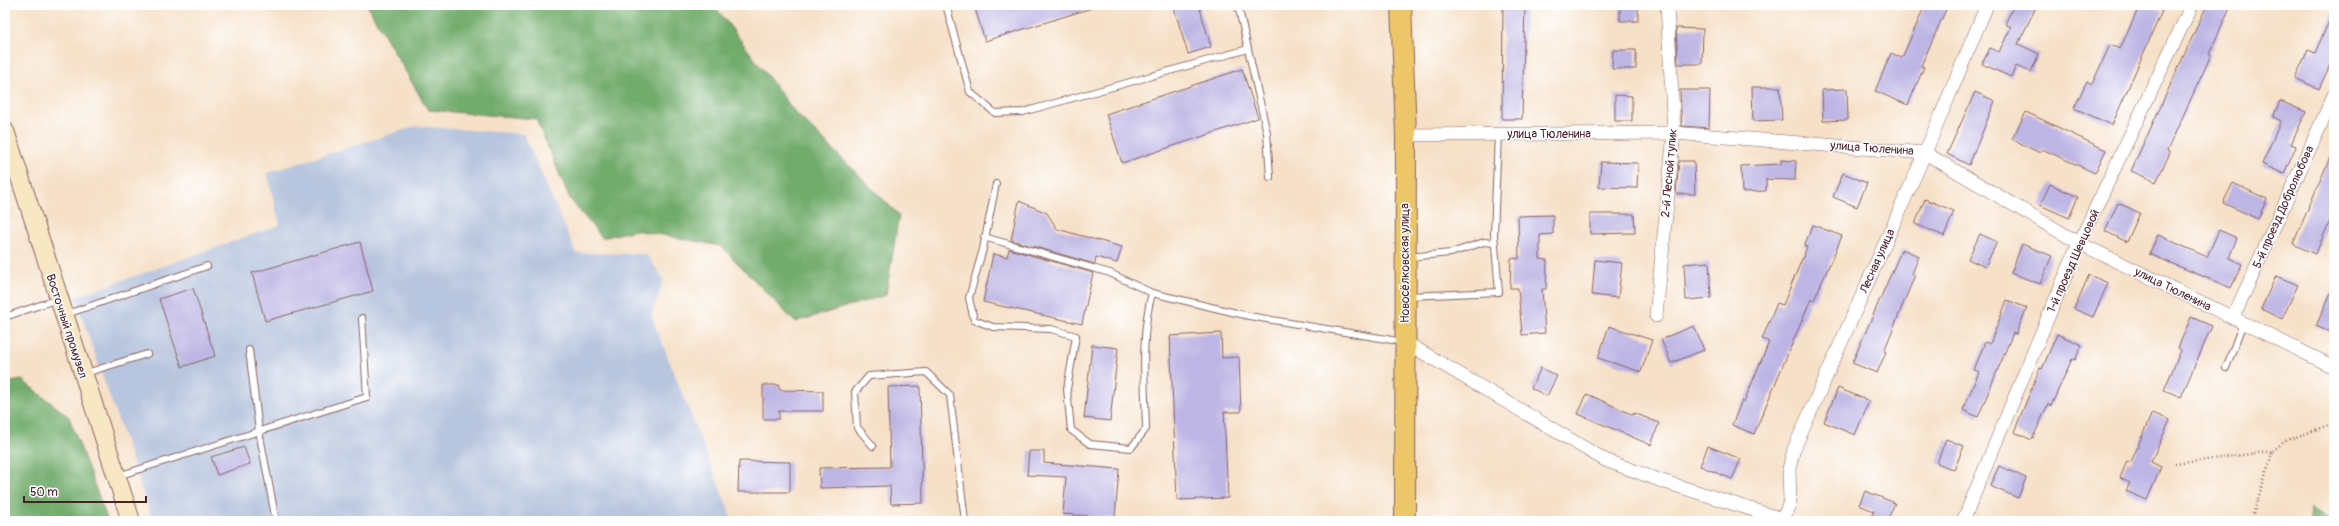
<svg xmlns="http://www.w3.org/2000/svg" width="2339" height="526" viewBox="0 0 2339 526" font-family="Pangolin,sans-serif">
  <style>
    .industrial { fill: #b8c5de }
    .forest { fill: #72ac6c; stroke: #5e664c }
    .building { fill: #bdb5e4 }
    .lines { fill: none; stroke-linecap: round; stroke-linejoin: round }
    .lane-casing { stroke: #866362; stroke-width: 8 }
    .street-casing { stroke: #866362; stroke-width: 14 }
    .secondary-casing { stroke: #866362; stroke-width: 20 }
    .primary-casing { stroke: #866362; stroke-width: 22 }
    .path { stroke: #866362; stroke-width: 2.5; stroke-dasharray: 1 3; stroke-linecap: butt }
    .lane { stroke: #fff; stroke-width: 6 }
    .street { stroke: #fff; stroke-width: 13 }
    .secondary { stroke: #f7e8c3; stroke-width: 18 }
    .primary { stroke: #ecc669; stroke-width: 20 }
    .labels { text-anchor: middle; stroke-width: 3; stroke-linejoin: round; paint-order: stroke }
    .street-label { font-size: 12px; fill: #4a1f2b; stroke: #fff }
  </style>
  <rect width="100%" height="100%" fill="#fff"/>
  <filter id="ink" filterUnits="userSpaceOnUse"><feTurbulence type="fractalNoise" baseFrequency=".025" numOctaves="2"/><feDisplacementMap in="SourceGraphic" scale="8" xChannelSelector="R" yChannelSelector="G"/><feConvolveMatrix kernelMatrix="1 2 1 2 8 2 1 2 1" color-interpolation-filters="sRGB"/></filter>
  <filter id="wash" filterUnits="userSpaceOnUse"><feTurbulence type="fractalNoise" baseFrequency=".012" numOctaves="4" result="noise"/><feDisplacementMap in="SourceGraphic" scale="16" xChannelSelector="R" yChannelSelector="G"/><feGaussianBlur stdDeviation="0.9" result="paint"/><feColorMatrix in="noise" values="0 0 0 0 0 0 0 0 0 0 0 0 0 0 0 0 0 1.4 0 .05"/><feComposite in="paint" operator="in"/></filter>
  <g filter="url(#wash)">
    <rect width="100%" height="100%" fill="#f6e0c7"/>
    <path class="industrial" d="M 416,126 L 524,134 L 576,253 L 646,254 L 664,279 L 651,315 L 733,521 L 153,521 L 75,297 L 280,225 L 267,173 Z"/>
    <g class="forest">
      <path d="M 367,5 L 714,5 L 794,111 L 899,215 L 886,295 L 795,322 L 721,246 L 635,230 L 602,238 L 570,199 L 536,119 L 428,110 Z"/>
      <path d="M 22,380 L 69,417 L 108,521 L 5,521 L 5,383 Z"/>
      <path d="M 2310,508 L 2334,521 L 2310,521 Z"/>
    </g>
    <g id="blocks">
      <g class="building">
        <path d="M 974,5 L 1091,5 L 1092,8 L 985,41 Z"/>
        <path d="M 1173,5 L 1199,5 L 1211,47 L 1188,54 Z"/>
        <path d="M 1503,5 L 1525,5 L 1522,119 L 1502,119 Z"/>
        <rect x="1620" y="5" width="18" height="16"/>
        <path d="M 1925,5 L 1948,5 L 1921,66 L 1924,67 L 1908,105 L 1875,91 L 1891,53 L 1902,58 Z"/>
        <path d="M 2014,5 L 2037,5 L 2018,44 L 2039,54 L 2031,72 L 2016,66 L 2011,77 L 1982,64 L 1990,48 L 1999,52 L 2011,27 L 2005,24 Z"/>
        <path d="M 2140,5 L 2149,5 L 2162,11 L 2112,125 L 2074,108 L 2087,81 L 2092,84 L 2110,45 L 2120,49 Z"/>
        <path d="M 2207,5 L 2231,5 L 2209,54 L 2211,55 L 2167,151 L 2170,153 L 2156,182 L 2131,171 Z"/>
        <path d="M 2334,10 L 2334,56 L 2319,89 L 2295,78 L 2308,50 L 2315,53 Z"/>
        <path d="M 1676,28 L 1703,29 L 1702,64 L 1678,64 Z"/>
        <path d="M 1613,50 L 1636,50 L 1636,69 L 1612,69 Z"/>
        <path d="M 1242,69 L 1258,118 L 1122,163 L 1106,114 Z"/>
        <path d="M 1752,87 L 1780,87 L 1782,120 L 1753,121 Z"/>
        <path d="M 1847,89 L 1848,120 L 1823,121 L 1822,90 Z"/>
        <path d="M 1680,90 L 1710,90 L 1709,128 L 1682,126 Z"/>
        <path d="M 1975,92 L 1995,101 L 1969,165 L 1947,154 Z"/>
        <path d="M 1615,95 L 1632,96 L 1632,121 L 1615,121 Z"/>
        <path d="M 2280,101 L 2306,112 L 2291,144 L 2296,146 L 2284,174 L 2262,164 L 2281,121 L 2273,117 Z"/>
        <path d="M 2026,112 L 2106,150 L 2095,173 L 2042,149 L 2040,153 L 2012,139 Z"/>
        <path d="M 2334,148 L 2334,213 L 2315,254 L 2293,244 Z"/>
        <path d="M 1781,160 L 1796,161 L 1795,180 L 1766,179 L 1766,191 L 1742,192 L 1741,166 L 1781,164 Z"/>
        <path d="M 1679,161 L 1694,161 L 1695,194 L 1676,194 Z"/>
        <path d="M 1601,162 L 1638,163 L 1637,188 L 1599,187 Z"/>
        <path d="M 1843,173 L 1867,183 L 1857,207 L 1833,197 Z"/>
        <path d="M 2233,183 L 2267,199 L 2258,219 L 2223,203 Z"/>
        <path d="M 2050,184 L 2078,197 L 2069,218 L 2040,205 Z"/>
        <path d="M 1925,199 L 1954,211 L 1944,236 L 1915,224 Z"/>
        <path d="M 1019,201 L 1047,213 L 1057,229 L 1122,247 L 1117,263 L 1096,257 L 1095,264 L 1011,240 Z"/>
        <path d="M 2118,203 L 2140,213 L 2127,242 L 2105,231 Z"/>
        <path d="M 1590,214 L 1634,214 L 1635,233 L 1590,234 Z"/>
        <path d="M 1553,215 L 1553,234 L 1540,235 L 1540,259 L 1547,260 L 1546,289 L 1542,289 L 1545,333 L 1522,335 L 1518,288 L 1510,288 L 1511,258 L 1519,259 L 1518,216 Z"/>
        <path d="M 1813,225 L 1842,236 L 1814,300 L 1811,299 L 1754,434 L 1732,425 L 1742,400 L 1744,402 L 1769,342 L 1762,339 L 1777,303 L 1783,305 L 1807,247 L 1804,246 Z"/>
        <path d="M 2219,230 L 2237,238 L 2229,258 L 2242,264 L 2231,288 L 2149,254 L 2158,235 L 2207,257 Z"/>
        <path d="M 1980,234 L 1997,242 L 1985,267 L 1968,259 Z"/>
        <path d="M 360,242 L 373,291 L 265,321 L 252,273 Z"/>
        <path d="M 2022,244 L 2052,256 L 2040,284 L 2011,273 Z"/>
        <path d="M 1009,249 L 1093,273 L 1082,324 L 983,302 L 993,254 L 1007,257 Z"/>
        <path d="M 1902,249 L 1919,256 L 1912,274 L 1915,275 L 1884,351 L 1886,352 L 1877,373 L 1852,363 Z"/>
        <path d="M 1595,260 L 1622,263 L 1618,298 L 1592,295 Z"/>
        <path d="M 1709,262 L 1711,298 L 1686,300 L 1684,264 Z"/>
        <path d="M 2089,275 L 2108,283 L 2093,317 L 2074,309 Z"/>
        <path d="M 2276,276 L 2298,285 L 2282,319 L 2261,309 Z"/>
        <path d="M 2334,286 L 2334,325 L 2330,332 L 2316,326 Z"/>
        <path d="M 193,288 L 215,356 L 182,367 L 159,299 Z"/>
        <path d="M 2007,300 L 2027,308 L 2016,334 L 2013,333 L 1978,417 L 1963,410 L 1979,372 L 1974,370 L 1985,342 L 1990,344 Z"/>
        <path d="M 2191,317 L 2212,326 L 2181,397 L 2164,390 L 2181,350 L 2178,348 Z"/>
        <path d="M 1609,326 L 1652,340 L 1641,372 L 1598,358 Z"/>
        <path d="M 1694,326 L 1704,350 L 1671,363 L 1661,339 Z"/>
        <path d="M 1221,333 L 1222,358 L 1239,357 L 1241,412 L 1224,412 L 1228,498 L 1177,500 L 1170,336 Z"/>
        <path d="M 2057,334 L 2082,345 L 2075,360 L 2072,359 L 2051,406 L 2048,404 L 2032,440 L 2014,432 L 2040,368 L 2042,369 Z"/>
        <path d="M 1092,345 L 1118,348 L 1110,421 L 1084,418 Z"/>
        <path d="M 1541,368 L 1557,376 L 1547,396 L 1531,388 Z"/>
        <path d="M 763,385 L 779,385 L 779,390 L 823,391 L 823,411 L 779,411 L 779,419 L 763,419 Z"/>
        <path d="M 920,386 L 923,503 L 891,504 L 890,486 L 820,488 L 819,468 L 890,467 L 888,387 Z"/>
        <path d="M 1838,388 L 1869,401 L 1855,435 L 1824,422 Z"/>
        <path d="M 1587,394 L 1633,415 L 1634,413 L 1659,423 L 1651,445 L 1578,414 Z"/>
        <path d="M 2152,413 L 2170,420 L 2151,462 L 2161,467 L 2147,500 L 2126,491 L 2130,483 L 2120,478 L 2127,461 L 2131,462 Z"/>
        <path d="M 1946,439 L 1964,446 L 1954,470 L 1937,463 Z"/>
        <path d="M 1708,446 L 1741,459 L 1732,479 L 1700,466 Z"/>
        <path d="M 244,447 L 250,464 L 217,475 L 211,457 Z"/>
        <path d="M 1029,451 L 1044,451 L 1044,463 L 1119,469 L 1115,518 L 1063,514 L 1066,477 L 1027,475 Z"/>
        <path d="M 739,461 L 790,462 L 790,492 L 738,492 Z"/>
        <path d="M 1999,466 L 2026,478 L 2018,498 L 1990,486 Z"/>
        <path d="M 1865,491 L 1895,503 L 1887,521 L 1869,521 L 1874,511 L 1859,505 Z"/>
      </g>
    </g>
  </g>
  <g filter="url(#ink)">
    <use href="#blocks" fill-opacity="0" stroke="#866362" stroke-width="1"/>
    <g class="lines">
      <g class="lane-casing">
        <g id="lane">
          <path d="M 946,5 L 970,92 L 995,113 L 1023,112 L 1248,49 L 1238,5"/>
          <path d="M 1248,49 L 1267,133 L 1270,177"/>
          <path d="M 996,184 L 983,249 L 969,298 L 974,320 L 993,327 L 1051,329 L 1076,336 L 1067,389 L 1071,430 L 1090,444 L 1131,448 L 1146,429 C 1145,384 1140,337 1152,293 L 1249,316 L 1404,342"/>
          <path d="M 984,237 L 1110,273 L 1152,293"/>
          <path d="M 1408,257 L 1451,253 L 1484,242 L 1495,243"/>
          <path d="M 1409,296 L 1499,292 L 1494,235 L 1498,134"/>
          <path d="M 67,314 L 207,266"/>
          <path d="M 5,317 L 58,299"/>
          <path d="M 249,350 L 259,431 L 276,521"/>
          <path d="M 2226,368 L 2243,323"/>
          <path d="M 86,373 L 147,354"/>
          <path d="M 873,446 L 857,427 L 855,392 L 869,376 L 926,372 L 950,395 L 965,521"/>
          <path d="M 118,476 L 367,397 L 362,318"/>
        </g>
      </g>
      <g class="street-casing">
        <g id="street">
          <path d="M 1406,135 L 1674,133 L 1925,153 L 2079,243 L 2334,367"/>
          <path d="M 1656,316 L 1674,133 L 1667,5"/>
          <path d="M 2233,318 L 2334,95"/>
          <path d="M 1405,342 L 1605,460 L 1659,480 L 1788,521"/>
          <path d="M 1783,519 L 1790,502 L 1789,469 L 1794,449 L 1925,153 L 1987,5"/>
          <path d="M 1963,521 L 2079,243 L 2192,5"/>
        </g>
      </g>
      <g class="secondary-casing">
        <path id="secondary" d="M 5,131 L 131,521"/>
      </g>
      <g class="primary-casing">
        <path id="primary" d="M 1401,5 L 1406,135 L 1405,521"/>
      </g>
      <g class="path">
        <path d="M 2273,451 L 2285,441 L 2334,423"/>
        <path d="M 2175,464 L 2273,451 L 2251,521"/>
      </g>
      <use href="#lane" class="lane"/>
      <use href="#street" class="street"/>
      <use href="#secondary" class="secondary"/>
      <use href="#primary" class="primary"/>
    </g>
  </g>
  <g class="labels">
    <g class="street-label">
      <text x="1549" y="138">улица Тюленина</text>
      <text transform="translate(1872 148) rotate(4)" y="4">улица Тюленина</text>
      <text transform="translate(1669 173) rotate(-85)" y="4">2-й Лесной тупик</text>
      <text transform="translate(2283 207) rotate(-66)" y="4">5-й проезд Добролюбова</text>
      <text transform="translate(1877 261) rotate(-66)" y="4">Лесная улица</text>
      <text transform="translate(2073 261) rotate(-66)" y="4">1-й проезд Шевцовой</text>
      <text transform="translate(1405 263) rotate(-90)" y="4">Новосёлковская улица</text>
      <text transform="translate(2173 289) rotate(26)" y="4">улица Тюленина</text>
      <text transform="translate(67 326) rotate(72)" y="4">Восточный промузел</text>
    </g>
  </g>
  <rect width="2339" height="526" fill="none" stroke="#fff" stroke-width="20"/>
  <path d="M24 496v6h122v-6" fill="none" stroke="#4a1f2b" stroke-width="2"/>
  <text x="30" y="496" font-size="12" fill="#4a1f2b" stroke="#ffffff" stroke-width="3" paint-order="stroke">50 m</text>
</svg>
